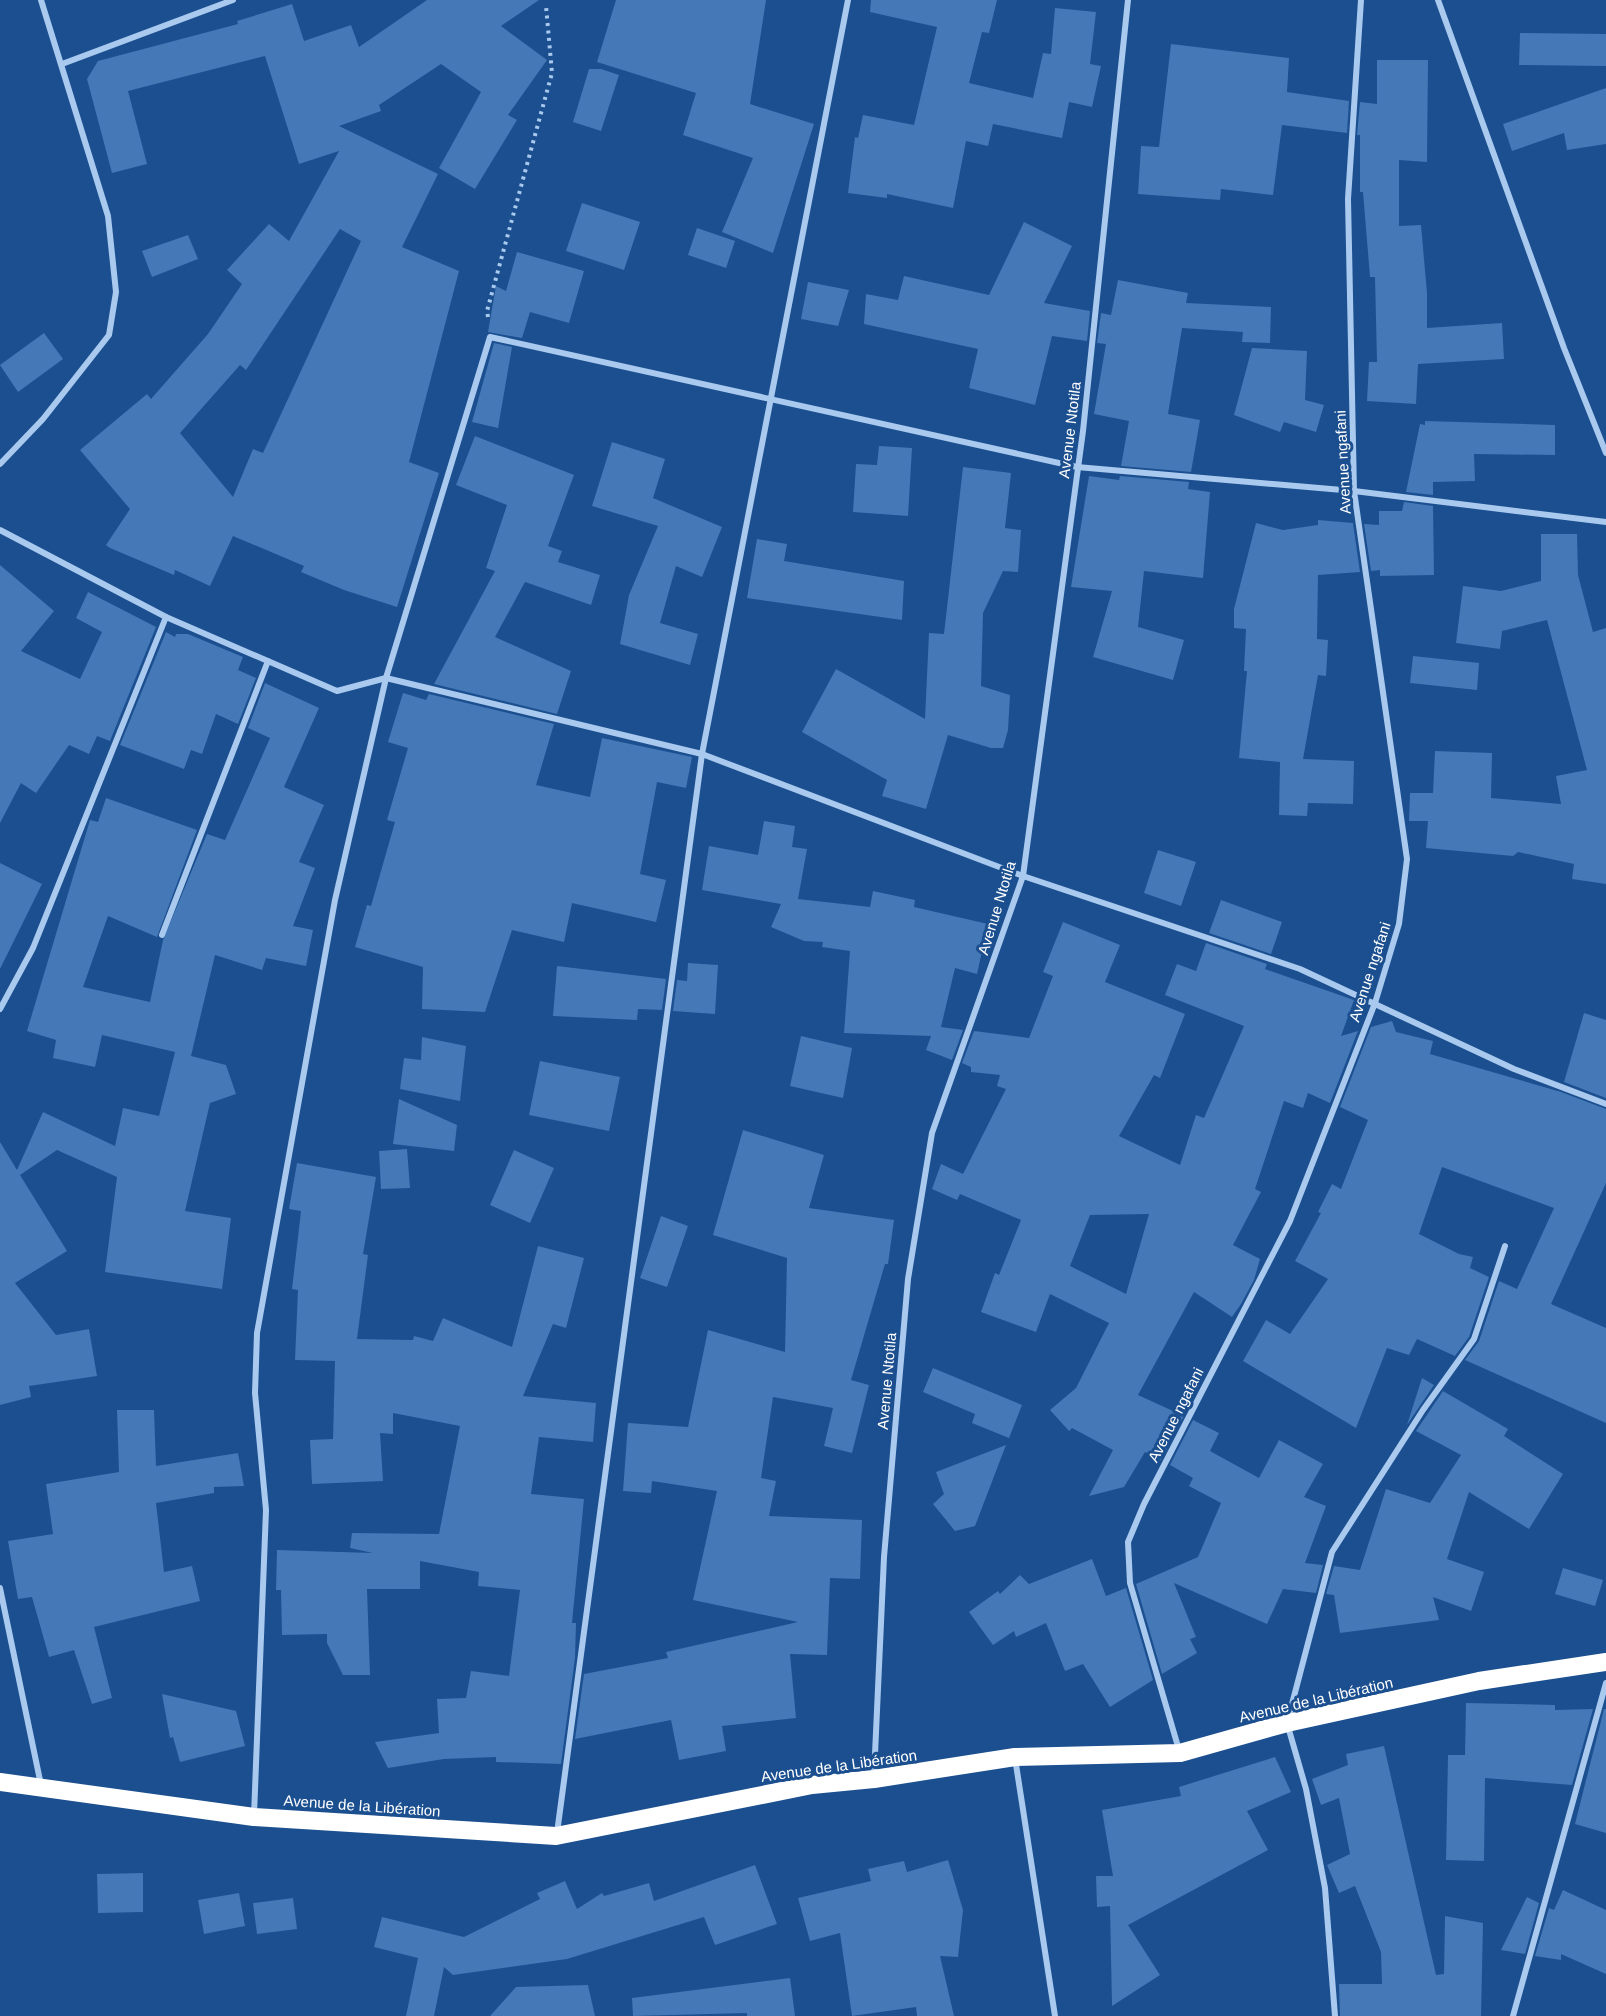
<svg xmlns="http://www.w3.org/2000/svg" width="1606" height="2016" viewBox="0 0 1606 2016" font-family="Arial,sans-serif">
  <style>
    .building { fill: #4478b7; fill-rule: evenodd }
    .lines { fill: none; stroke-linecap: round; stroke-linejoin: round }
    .path { stroke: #a9c9ee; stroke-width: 4; stroke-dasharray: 3 4.5; stroke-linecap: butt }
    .street { stroke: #a9c9ee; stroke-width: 6 }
    .highway { stroke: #fff; stroke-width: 18 }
    .labels { text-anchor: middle; stroke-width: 6; stroke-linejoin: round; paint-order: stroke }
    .street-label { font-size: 15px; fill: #fff; stroke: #1b4f8f }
  </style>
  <rect width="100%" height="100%" fill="#1b4f8f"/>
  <g class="building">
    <path d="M 427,0 L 539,0 L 501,26 L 547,60 L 508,115 L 517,120 L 475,189 L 439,168 L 481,92 L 441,64 L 379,105 L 381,111 L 339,126 L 438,174 L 402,247 L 459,271 L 409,462 L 439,473 L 397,607 L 344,590 L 301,572 L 304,566 L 233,536 L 210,586 L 175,570 L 174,575 L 110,548 L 106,545 L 130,509 L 80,450 L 147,394 L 151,399 L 208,334 L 242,284 L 227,270 L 269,224 L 289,241 L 339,151 L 299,164 L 265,56 L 128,91 L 147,164 L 112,173 L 87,79 L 98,61 L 238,24 L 237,21 L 292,4 L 304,41 L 351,25 L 359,47 ZM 340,229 L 361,241 L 263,453 L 253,449 L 233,497 L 180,433 L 240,365 L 246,370 Z"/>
    <path d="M 616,0 L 766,0 L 750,104 L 814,124 L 773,253 L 722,232 L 753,158 L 683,135 L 696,93 L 597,62 Z"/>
    <path d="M 871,0 L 997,0 L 989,33 L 982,32 L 969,83 L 1033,98 L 1043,53 L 1051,54 L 1055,8 L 1096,12 L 1090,64 L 1101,66 L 1092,107 L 1069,102 L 1062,138 L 993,124 L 988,146 L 966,141 L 953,208 L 887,194 L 887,198 L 848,193 L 855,137 L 858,138 L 863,115 L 914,125 L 937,27 L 870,12 Z"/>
    <path d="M 1520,33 L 1606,34 L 1606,66 L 1519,65 Z"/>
    <path d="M 1171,44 L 1289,58 L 1287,92 L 1349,101 L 1347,133 L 1282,125 L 1273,195 L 1221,189 L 1220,200 L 1138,194 L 1141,146 L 1159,147 Z"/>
    <path d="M 1377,60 L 1428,60 L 1427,162 L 1399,160 L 1399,226 L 1421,225 L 1427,293 L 1427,328 L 1502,323 L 1504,359 L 1418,364 L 1416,404 L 1367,401 L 1369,362 L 1377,362 L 1375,277 L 1370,277 L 1363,192 L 1360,192 L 1360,135 L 1357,135 L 1360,102 L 1377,104 Z"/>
    <path d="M 589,69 L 601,69 L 619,75 L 601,131 L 573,122 Z"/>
    <path d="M 1606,88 L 1606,144 L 1567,150 L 1564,133 L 1512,151 L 1503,124 Z"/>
    <path d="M 582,203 L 640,222 L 624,270 L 566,251 Z"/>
    <path d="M 1024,222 L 1072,246 L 1044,303 L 1090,311 L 1087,341 L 1052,336 L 1035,405 L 969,388 L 978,349 L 864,324 L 866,294 L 898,300 L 904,276 L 989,295 Z"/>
    <path d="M 697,228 L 735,241 L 726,268 L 688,255 Z"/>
    <path d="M 188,235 L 198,259 L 152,277 L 142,251 Z"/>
    <path d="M 517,252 L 584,271 L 569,323 L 530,312 L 522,338 L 488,332 L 496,286 L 506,291 Z"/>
    <path d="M 1118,280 L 1188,293 L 1186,303 L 1271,307 L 1270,343 L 1242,342 L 1243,332 L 1182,328 L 1168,414 L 1200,420 L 1191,472 L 1121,466 L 1129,421 L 1094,414 L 1106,344 L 1097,343 L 1101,313 L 1111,315 Z"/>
    <path d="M 808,282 L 849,290 L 838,326 L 801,319 Z"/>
    <path d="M 44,333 L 63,359 L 18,392 L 0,365 Z"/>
    <path d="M 494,343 L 512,347 L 498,428 L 472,422 Z"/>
    <path d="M 1252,348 L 1307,351 L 1305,400 L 1324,405 L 1316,432 L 1284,422 L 1280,432 L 1234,415 Z"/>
    <path d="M 1425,421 L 1555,425 L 1555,455 L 1474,454 L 1475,481 L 1433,482 L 1433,495 L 1406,492 L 1420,424 L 1425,425 Z"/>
    <path d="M 475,436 L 574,475 L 548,546 L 562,551 L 558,562 L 600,575 L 591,605 L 525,582 L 495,637 L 571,671 L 557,714 L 434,684 L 495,571 L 486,568 L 507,505 L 456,485 Z"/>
    <path d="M 612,442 L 665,459 L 653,498 L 722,527 L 702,577 L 676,566 L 660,623 L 698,634 L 690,665 L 620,644 L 629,595 L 658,526 L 592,506 Z"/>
    <path d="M 879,446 L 912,448 L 908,516 L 853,512 L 856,464 L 877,465 Z"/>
    <path d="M 963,467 L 1011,473 L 1005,528 L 1021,530 L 1018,572 L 1003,571 L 983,613 L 981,686 L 1010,695 L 1008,730 L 1003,748 L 991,748 L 948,735 L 926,809 L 882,796 L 887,780 L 802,732 L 836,669 L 925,719 L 929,633 L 944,634 Z"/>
    <path d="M 1089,476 L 1119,480 L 1120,476 L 1189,482 L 1188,489 L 1210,492 L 1203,578 L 1144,571 L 1138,627 L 1184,640 L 1173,680 L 1093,657 L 1112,591 L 1071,587 Z"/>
    <path d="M 1404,502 L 1433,506 L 1434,575 L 1380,576 L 1380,570 L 1371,571 L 1364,524 L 1379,525 L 1379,511 L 1402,511 Z"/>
    <path d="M 1318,520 L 1353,523 L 1360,572 L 1318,575 L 1317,639 L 1328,640 L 1326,676 L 1318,675 L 1303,759 L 1354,761 L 1353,804 L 1308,803 L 1307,816 L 1279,815 L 1280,762 L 1239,758 L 1247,671 L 1244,671 L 1246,629 L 1234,628 L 1234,609 L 1256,523 L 1283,530 L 1318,525 Z"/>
    <path d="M 1541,534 L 1577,534 L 1578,575 L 1593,632 L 1606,628 L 1606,884 L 1572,879 L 1574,864 L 1518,852 L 1513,856 L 1426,848 L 1428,821 L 1409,821 L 1410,793 L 1433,793 L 1435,751 L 1492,753 L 1491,798 L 1561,804 L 1556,776 L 1587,770 L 1547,620 L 1502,631 L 1500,649 L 1456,643 L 1463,586 L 1501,591 L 1541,581 Z"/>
    <path d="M 757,539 L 787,544 L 784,561 L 904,581 L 902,620 L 747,598 Z"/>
    <path d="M 0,565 L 54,611 L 21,651 L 80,679 L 102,632 L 76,618 L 88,592 L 156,627 L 110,741 L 97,736 L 89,754 L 69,745 L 36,793 L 21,783 L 0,823 Z"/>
    <path d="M 166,632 L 175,637 L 176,634 L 188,634 L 243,657 L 238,670 L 256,678 L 238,724 L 216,714 L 202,754 L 191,750 L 184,769 L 120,745 Z"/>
    <path d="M 1413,656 L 1479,663 L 1477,690 L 1410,683 Z"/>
    <path d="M 265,683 L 319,708 L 284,787 L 324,805 L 299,862 L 315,868 L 293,926 L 313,930 L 306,966 L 266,958 L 262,970 L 215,955 L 191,1056 L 226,1065 L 236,1094 L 210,1103 L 185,1211 L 231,1218 L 222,1289 L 105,1272 L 117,1177 L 57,1150 L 20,1175 L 67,1251 L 15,1283 L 56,1335 L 89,1329 L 97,1376 L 29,1386 L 31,1397 L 0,1405 L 0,1142 L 17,1170 L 43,1112 L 115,1146 L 123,1108 L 159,1116 L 175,1052 L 102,1035 L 95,1067 L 53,1058 L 56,1040 L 27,1031 L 90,820 L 98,822 L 106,798 L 197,830 L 157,937 L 108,916 L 83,987 L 150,1002 L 163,940 L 207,834 L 225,840 L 270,738 L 248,728 Z"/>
    <path d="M 403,693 L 426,700 L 429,694 L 554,724 L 536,785 L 590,797 L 602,738 L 692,757 L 686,788 L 657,782 L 640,874 L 666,880 L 656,922 L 572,903 L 564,942 L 512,930 L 485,1012 L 422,1009 L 423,967 L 355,947 L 367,905 L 371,906 L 395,822 L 387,820 L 408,748 L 388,742 Z"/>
    <path d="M 764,821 L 795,826 L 792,847 L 807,849 L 798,899 L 870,907 L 873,891 L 915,900 L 914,907 L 988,924 L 977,974 L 955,968 L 941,1027 L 963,1030 L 952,1060 L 926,1050 L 931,1036 L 844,1033 L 850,951 L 822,947 L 823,942 L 804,941 L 771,927 L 781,904 L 702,890 L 709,846 L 758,855 Z"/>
    <path d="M 1158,850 L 1196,862 L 1181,906 L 1144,893 Z"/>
    <path d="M 0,863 L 42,884 L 0,969 Z"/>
    <path d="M 1221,900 L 1282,922 L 1271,954 L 1209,933 Z"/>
    <path d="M 1063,922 L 1120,945 L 1105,982 L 1185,1014 L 1160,1078 L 1154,1075 L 1119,1136 L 1180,1165 L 1196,1115 L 1204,1118 L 1244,1026 L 1165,995 L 1177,964 L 1196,971 L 1206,943 L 1267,964 L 1265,969 L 1354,1000 L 1341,1036 L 1358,1031 L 1330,1103 L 1308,1093 L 1303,1108 L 1284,1101 L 1255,1189 L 1261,1192 L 1233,1245 L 1260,1259 L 1254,1280 L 1241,1304 L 1232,1317 L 1194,1292 L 1138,1395 L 1184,1416 L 1161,1460 L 1145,1452 L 1124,1487 L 1089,1496 L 1113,1450 L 1072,1428 L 1069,1431 L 1050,1410 L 1076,1388 L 1109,1323 L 1050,1294 L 1036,1332 L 981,1312 L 995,1273 L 999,1275 L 1021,1220 L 960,1194 L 957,1200 L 932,1189 L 941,1164 L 963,1174 L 1006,1089 L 997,1086 L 1000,1075 L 971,1072 L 971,1067 L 962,1063 L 974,1031 L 1029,1038 L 1053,976 L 1043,972 ZM 1149,1214 L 1126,1294 L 1070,1266 L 1090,1215 Z"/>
    <path d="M 688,963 L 718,965 L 715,1014 L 673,1011 L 677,980 L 687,981 Z"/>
    <path d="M 557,966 L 666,979 L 662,1010 L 638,1009 L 637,1020 L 553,1016 Z"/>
    <path d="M 1584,1013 L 1606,1020 L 1606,1098 L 1564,1082 Z"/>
    <path d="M 1392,1021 L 1396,1032 L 1433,1041 L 1430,1054 L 1561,1092 L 1606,1109 L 1606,1183 L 1551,1304 L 1606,1328 L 1606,1423 L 1465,1360 L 1479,1341 L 1499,1281 L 1517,1289 L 1554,1208 L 1442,1167 L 1419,1234 L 1459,1254 L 1473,1257 L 1470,1268 L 1489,1277 L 1469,1337 L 1455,1356 L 1417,1339 L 1409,1355 L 1387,1348 L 1356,1428 L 1243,1361 L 1266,1320 L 1290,1334 L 1328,1279 L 1295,1261 L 1321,1213 L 1318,1212 L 1332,1184 L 1341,1189 L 1368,1120 L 1340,1107 L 1371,1027 Z"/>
    <path d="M 801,1036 L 852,1048 L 843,1098 L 790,1086 Z"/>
    <path d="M 422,1037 L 466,1046 L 460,1101 L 400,1089 L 404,1058 L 421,1060 Z"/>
    <path d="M 540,1061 L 620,1077 L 609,1131 L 529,1115 Z"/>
    <path d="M 399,1099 L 457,1125 L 454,1151 L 393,1144 Z"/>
    <path d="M 743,1130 L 824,1155 L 809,1208 L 894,1220 L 888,1264 L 885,1264 L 851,1380 L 869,1385 L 852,1453 L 824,1446 L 833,1408 L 773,1397 L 761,1478 L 776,1481 L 769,1516 L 862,1520 L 860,1579 L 830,1578 L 827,1655 L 790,1654 L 796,1718 L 722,1726 L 726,1751 L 679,1760 L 671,1720 L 575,1739 L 584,1674 L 668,1658 L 666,1652 L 798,1622 L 693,1600 L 717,1491 L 652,1481 L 651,1493 L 623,1491 L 628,1423 L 688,1427 L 708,1330 L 785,1352 L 787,1258 L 713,1235 Z"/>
    <path d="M 407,1149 L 410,1188 L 381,1189 L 379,1151 Z"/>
    <path d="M 514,1150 L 554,1168 L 530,1223 L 490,1205 Z"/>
    <path d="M 297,1163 L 376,1177 L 363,1254 L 368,1255 L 357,1339 L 413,1340 L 414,1336 L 433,1341 L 443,1318 L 512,1347 L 538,1246 L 584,1258 L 566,1328 L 553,1324 L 523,1396 L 596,1403 L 593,1442 L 539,1437 L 531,1494 L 584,1499 L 572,1623 L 576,1623 L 575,1658 L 561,1764 L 496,1762 L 496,1757 L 444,1759 L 388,1768 L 375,1742 L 439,1733 L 437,1699 L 466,1698 L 471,1671 L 509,1676 L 520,1590 L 478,1586 L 479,1572 L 420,1561 L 420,1589 L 367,1589 L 370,1675 L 343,1675 L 327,1643 L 327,1634 L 282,1635 L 281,1590 L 276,1590 L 277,1550 L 373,1553 L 350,1548 L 352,1533 L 439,1534 L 460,1426 L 393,1413 L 393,1434 L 380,1433 L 383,1481 L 312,1484 L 310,1440 L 333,1439 L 335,1361 L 295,1360 L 298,1290 L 292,1289 L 301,1211 L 289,1209 Z"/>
    <path d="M 661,1216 L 688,1226 L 667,1287 L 640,1278 Z"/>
    <path d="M 933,1368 L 1022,1405 L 1009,1438 L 972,1423 L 975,1414 L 923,1392 Z"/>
    <path d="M 1422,1378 L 1434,1385 L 1407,1425 Z"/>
    <path d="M 1443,1391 L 1508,1429 L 1504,1436 L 1563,1474 L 1529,1529 L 1469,1492 L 1447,1559 L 1484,1572 L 1471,1611 L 1433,1597 L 1439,1620 L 1340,1633 L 1334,1595 L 1326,1594 L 1334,1566 L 1360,1570 L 1386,1489 L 1430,1503 L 1461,1455 L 1416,1431 Z"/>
    <path d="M 117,1410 L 154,1410 L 156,1466 L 238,1453 L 244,1486 L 214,1487 L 214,1493 L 156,1503 L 164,1572 L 192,1566 L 200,1601 L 94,1627 L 112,1698 L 92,1704 L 74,1650 L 49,1657 L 32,1597 L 18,1599 L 8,1541 L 53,1534 L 46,1484 L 119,1472 Z"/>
    <path d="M 1193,1420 L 1219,1433 L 1210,1451 L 1259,1478 L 1279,1440 L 1323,1464 L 1304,1497 L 1326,1506 L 1305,1563 L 1323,1565 L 1316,1593 L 1283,1589 L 1267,1624 L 1174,1583 L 1196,1637 L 1190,1639 L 1197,1653 L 1162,1674 L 1136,1584 L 1198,1557 L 1221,1503 L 1189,1486 L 1193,1478 L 1170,1465 Z"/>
    <path d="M 1006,1445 L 975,1526 L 955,1531 L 933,1504 L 944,1494 L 936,1472 Z"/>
    <path d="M 1092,1559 L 1106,1596 L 1126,1588 L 1153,1680 L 1110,1707 L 1083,1664 L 1065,1671 L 1046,1623 L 1016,1637 L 1014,1631 L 993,1645 L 969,1612 L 998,1591 L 1000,1594 L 1020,1575 L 1029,1584 Z"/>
    <path d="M 1563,1568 L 1603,1580 L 1595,1606 L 1555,1594 Z"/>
    <path d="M 162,1694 L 236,1711 L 245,1746 L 180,1762 L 173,1737 L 170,1738 Z"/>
    <path d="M 1466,1703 L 1555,1705 L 1555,1710 L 1593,1709 L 1572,1785 L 1485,1778 L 1484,1861 L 1446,1860 L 1448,1755 L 1465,1755 Z"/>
    <path d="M 1604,1709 L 1606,1709 L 1606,1833 L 1575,1824 Z"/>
    <path d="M 1384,1746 L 1436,1975 L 1444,1974 L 1445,1916 L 1483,1923 L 1481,2016 L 1340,2016 L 1339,1984 L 1382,1984 L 1381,1952 L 1355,1886 L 1339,1893 L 1327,1865 L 1350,1854 L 1339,1798 L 1321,1805 L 1312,1779 L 1348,1765 L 1346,1754 Z"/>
    <path d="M 1275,1757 L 1291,1792 L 1247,1811 L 1268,1850 L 1128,1925 L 1160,1975 L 1112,2006 L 1110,1906 L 1097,1907 L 1096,1876 L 1113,1876 L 1102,1810 L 1181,1796 L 1179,1787 Z"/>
    <path d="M 948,1860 L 963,1910 L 958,1957 L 940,1956 L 954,2016 L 917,2016 L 916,2007 L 852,2016 L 840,1933 L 810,1941 L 798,1898 L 871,1881 L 868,1869 L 904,1861 L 907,1872 Z"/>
    <path d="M 755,1865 L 777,1924 L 715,1945 L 704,1917 L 567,1959 L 453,1975 L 444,1967 L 434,2016 L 406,2016 L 418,1958 L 374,1947 L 382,1917 L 464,1937 L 540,1899 L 537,1893 L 565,1881 L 577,1909 L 602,1893 L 604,1896 L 649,1883 L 654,1901 Z"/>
    <path d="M 143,1873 L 143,1912 L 98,1913 L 97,1874 Z"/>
    <path d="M 1563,1890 L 1606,1910 L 1606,1974 L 1561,1954 L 1561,1960 L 1535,1956 L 1549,1908 L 1554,1910 Z"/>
    <path d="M 239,1893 L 245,1926 L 204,1934 L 198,1900 Z"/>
    <path d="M 1527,1897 L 1539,1903 L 1525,1954 L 1501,1950 Z"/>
    <path d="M 293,1898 L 297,1929 L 257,1934 L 253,1903 Z"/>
    <path d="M 790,1978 L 795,2016 L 747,2016 L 747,2013 L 633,2016 L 632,1998 Z"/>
    <path d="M 588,1985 L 595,2016 L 490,2016 L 516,1987 Z"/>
  </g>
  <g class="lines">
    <path class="path" d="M 488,317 L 487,311 L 552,73 L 546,6"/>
    <g class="street">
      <path d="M 1438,0 L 1564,348 L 1606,453"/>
      <path d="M 62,64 L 233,0"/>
      <path d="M 0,464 L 43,419 L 109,335 L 116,292 L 108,216 L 41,0"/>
      <path d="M 0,530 L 166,617 L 337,691 L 386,678 L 702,754 L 1023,876 L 1300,969 L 1514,1069 L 1606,1104"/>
      <path d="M 162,935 L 268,661"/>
      <path d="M 0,1009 L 33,948 L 166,617"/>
      <path d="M 0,1588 L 41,1785"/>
      <path d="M 1179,1750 L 1130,1583 L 1128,1542 L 1144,1504 L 1290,1221 L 1375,1003 L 1399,924 L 1407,859 L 1354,491 L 1348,199 L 1361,0"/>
      <path d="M 1015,1758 L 1055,2016"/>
      <path d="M 874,1776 L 884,1557 L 908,1279 L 932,1133 L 1023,876 L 1083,431 L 1128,0"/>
      <path d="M 254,1815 L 266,1510 L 255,1393 L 257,1333 L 335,900 L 386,678 L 490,337 L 1077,467 L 1354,491 L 1606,522"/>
      <path d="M 557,1833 L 702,754 L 848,0"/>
      <path d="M 1335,2016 L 1325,1888 L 1306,1789 L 1287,1723 L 1332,1552 L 1423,1410 L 1474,1339 L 1505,1246"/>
      <path d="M 1513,2016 L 1606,1683"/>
    </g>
    <path class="highway" d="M 0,1782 L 254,1817 L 556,1836 L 812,1785 L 874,1779 L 1015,1757 L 1180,1753 L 1287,1723 L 1479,1681 L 1606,1662"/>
  </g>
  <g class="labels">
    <g class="street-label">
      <text transform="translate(1070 430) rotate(-83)" y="5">Avenue Ntotila</text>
      <text transform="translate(1343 462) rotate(-93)" y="5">Avenue ngafani</text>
      <text transform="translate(997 908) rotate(-73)" y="5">Avenue Ntotila</text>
      <text transform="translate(1370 972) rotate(-72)" y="5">Avenue ngafani</text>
      <text transform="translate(887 1381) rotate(-85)" y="5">Avenue Ntotila</text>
      <text transform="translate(1176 1415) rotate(-63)" y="5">Avenue ngafani</text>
      <text transform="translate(1316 1700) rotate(-13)" y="5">Avenue de la Libération</text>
      <text transform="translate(839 1766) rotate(-8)" y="5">Avenue de la Libération</text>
      <text transform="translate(362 1806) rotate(4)" y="5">Avenue de la Libération</text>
    </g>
  </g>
</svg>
